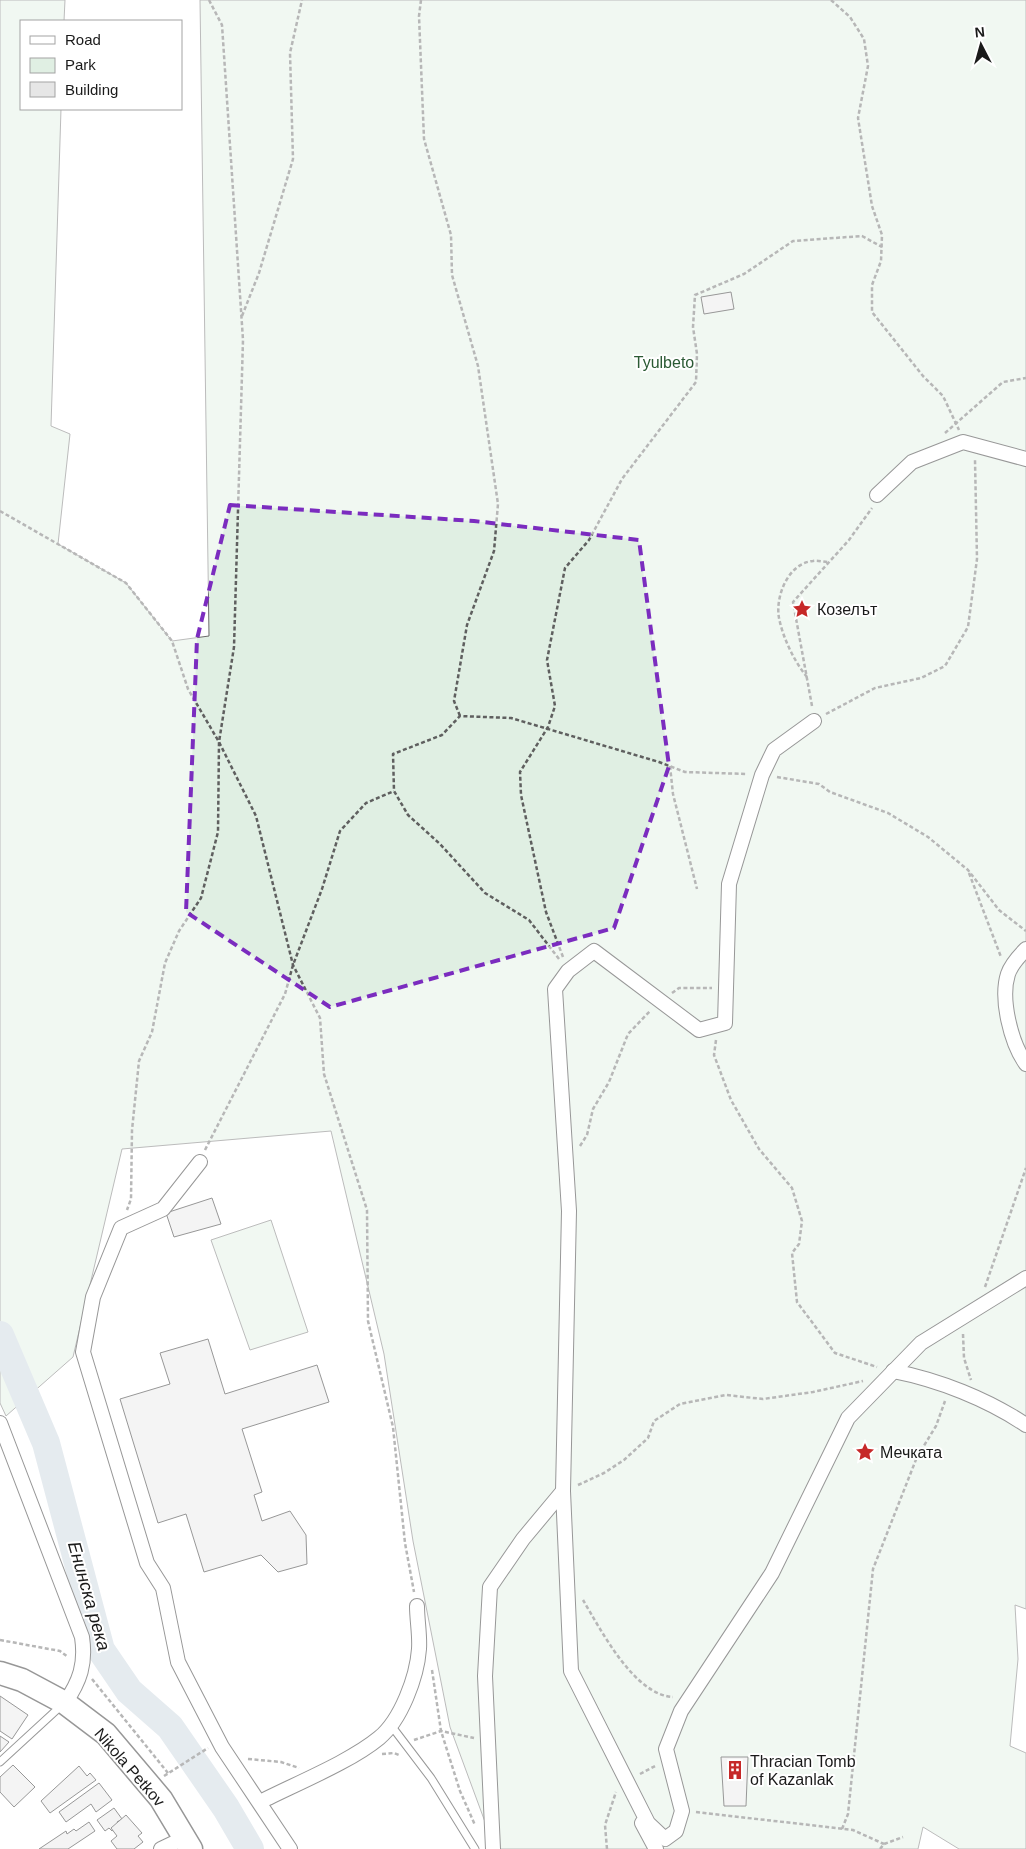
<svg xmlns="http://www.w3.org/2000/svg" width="1026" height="1849" viewBox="0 0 1026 1849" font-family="Arial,sans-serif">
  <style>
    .green { fill: #e0efe3; stroke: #6a6a6a }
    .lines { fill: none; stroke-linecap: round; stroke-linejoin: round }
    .river { stroke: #c6d2dc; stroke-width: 28 }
    .building { fill: #e6e6e6; stroke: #1a1a1a }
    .lane-casing { stroke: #1a1a1a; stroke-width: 9 }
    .street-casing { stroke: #1a1a1a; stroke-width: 16 }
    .primary-casing { stroke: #1a1a1a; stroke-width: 25 }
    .path { stroke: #5f5f5f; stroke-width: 2.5; stroke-dasharray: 4 2.5; stroke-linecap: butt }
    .lane { stroke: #fff; stroke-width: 7 }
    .street { stroke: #fff; stroke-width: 14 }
    .primary { stroke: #fff; stroke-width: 22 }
    .marked { fill: none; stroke: #7b2cbf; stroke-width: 4; stroke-dasharray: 10 6; stroke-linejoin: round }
    .labels { text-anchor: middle; stroke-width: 4; stroke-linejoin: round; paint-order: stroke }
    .park-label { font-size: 16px; fill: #2b5a34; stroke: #fff }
    .poi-label { font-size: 16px; fill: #1a1a1a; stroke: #fff; text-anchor: start }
    .street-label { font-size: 16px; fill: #1a1a1a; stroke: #fff }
    .water-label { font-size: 18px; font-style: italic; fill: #1a1a1a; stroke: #fff }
  </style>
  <rect width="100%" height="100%" fill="#fff"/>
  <g class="green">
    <path d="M 0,0 L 65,0 L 64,21 L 21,21 L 21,109 L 61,109 L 51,426 L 70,434 L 58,544 L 126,583 L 172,641 L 209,636 L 200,0 L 1026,0 L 1026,1609 L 1015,1605 L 1018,1659 L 1010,1746 L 1026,1753 L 1026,1849 L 959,1849 L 923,1827 L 918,1849 L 495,1849 L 450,1727 L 413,1541 L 384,1354 L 331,1131 L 122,1149 L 73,1357 L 6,1416 L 0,1403 Z"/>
    <path d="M 271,1220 L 308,1332 L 250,1350 L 211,1240 Z"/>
  </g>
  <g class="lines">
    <path class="river" d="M 0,1335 L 46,1443 L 101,1650 L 129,1691 L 170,1727 L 226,1808 L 250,1849"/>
  </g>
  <g class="building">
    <path d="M 731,292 L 734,309 L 704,314 L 701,297 Z"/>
    <path d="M 212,1198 L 221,1224 L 174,1237 L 166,1213 Z"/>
    <path d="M 208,1339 L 225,1394 L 317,1365 L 329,1402 L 242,1429 L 262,1492 L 254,1495 L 262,1521 L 290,1511 L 306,1535 L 307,1564 L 278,1572 L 261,1555 L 204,1572 L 186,1514 L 158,1523 L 120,1399 L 170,1384 L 160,1353 Z"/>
    <path d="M 0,1696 L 28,1715 L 12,1739 L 0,1731 Z"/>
    <path d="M 0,1736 L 9,1742 L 0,1752 Z"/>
    <path d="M 721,1757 L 748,1757 L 746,1806 L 724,1806 Z"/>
    <path d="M 13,1765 L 35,1787 L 14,1807 L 0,1792 L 0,1777 Z"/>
    <path d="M 79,1766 L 87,1776 L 90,1773 L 96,1780 L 50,1813 L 41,1801 Z"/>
    <path d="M 99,1783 L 112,1800 L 96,1812 L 91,1804 L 66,1822 L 59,1812 Z"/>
    <path d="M 114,1808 L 122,1819 L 117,1822 L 119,1825 L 112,1831 L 109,1828 L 105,1831 L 97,1820 Z"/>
    <path d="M 126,1815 L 142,1833 L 138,1836 L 143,1842 L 134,1849 L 117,1849 L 111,1841 L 117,1836 L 111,1828 Z"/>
    <path d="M 89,1822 L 95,1831 L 68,1849 L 39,1849 L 66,1831 L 67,1834 L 74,1829 L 76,1831 Z"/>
  </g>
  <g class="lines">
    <g class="lane-casing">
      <g id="lane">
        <path d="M 390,1724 L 431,1778 L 475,1849"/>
        <path d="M 0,1762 L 62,1705"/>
      </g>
    </g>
    <g class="street-casing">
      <g id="street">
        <path d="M 877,495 L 912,462 L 963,442 L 1026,459"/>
        <path d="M 814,721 L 774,750 L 762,775 L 729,884 L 725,1023 L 699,1030 L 594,951 L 568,971 L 555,989 L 569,1211 L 563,1491 L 571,1671 L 648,1823 L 665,1839 L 676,1831 L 682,1811 L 666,1749 L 681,1711 L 772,1573 L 848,1418 L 921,1343 L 1026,1278"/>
        <path d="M 1026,949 C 1019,956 1011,965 1008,974 C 1000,999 1011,1043 1026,1064"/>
        <path d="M 200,1162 L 163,1209 L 121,1228 L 93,1297 L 83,1352 L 147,1563 L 163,1588 L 178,1662 L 222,1747 L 290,1849"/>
        <path d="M 893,1371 C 939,1380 987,1399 1026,1425"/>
        <path d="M 0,1423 L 82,1637 C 86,1664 80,1681 65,1703"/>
        <path d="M 260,1802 C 295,1784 350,1762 379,1738 C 401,1720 417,1677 419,1649 C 420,1635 417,1620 417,1606"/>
        <path d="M 642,1823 L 656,1849"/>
        <path d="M 161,1849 L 184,1838"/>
        <path d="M 493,1849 L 485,1676 L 490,1587 L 523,1539 L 563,1491"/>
      </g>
    </g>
    <g class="primary-casing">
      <path id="primary" d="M 0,1673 L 22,1680 L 65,1703 L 106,1734 L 161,1799 L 191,1849"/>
    </g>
    <g class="path">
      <path d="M 209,0 L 222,25 L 243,340 L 234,647 L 219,742 L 256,816 L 293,965 L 320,1018 L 324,1074 L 367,1210 L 368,1321 L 393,1427 L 405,1543 L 414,1592"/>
      <path d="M 421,0 L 419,16 L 424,139 L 451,235 L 452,275 L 478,366 L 498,504 L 494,551 L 467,625 L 454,701 L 460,716"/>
      <path d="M 831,0 L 850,17 L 864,39 L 868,66 L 858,118 L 872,206 L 882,235 L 881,261 L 872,285 L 872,312 L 923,376 L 943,396 L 959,430"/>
      <path d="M 242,316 L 259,273 L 293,159 L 290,53 L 302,0"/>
      <path d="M 945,433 L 1003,382 L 1026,378"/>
      <path d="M 0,511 L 126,583 L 172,641 L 188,689 L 219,742 L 218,832 L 201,898 L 179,931 L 165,963 L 152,1032 L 139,1061 L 132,1130 L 131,1199 L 127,1210"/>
      <path d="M 807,677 C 794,661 783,638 779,618 C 775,597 788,563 813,561 C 817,560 823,562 828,562"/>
      <path d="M 812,706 L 793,602 L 849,540 L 872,508"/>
      <path d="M 826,714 L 875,688 L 921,678 L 945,666 L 968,627 L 977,559 L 975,460"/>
      <path d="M 670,766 L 673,794 L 697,889"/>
      <path d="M 777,777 L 819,784 L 830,792 L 888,813 L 928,837 L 968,870 L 999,910 L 1026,931"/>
      <path d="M 969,873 L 1001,957"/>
      <path d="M 563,957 L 546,912 L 521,795 L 520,772 L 548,727 L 555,706 L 547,660 L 565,568 L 589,540 L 622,479 L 696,382 L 697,354 L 693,327 L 695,295 L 744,274 L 793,241 L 862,236 L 882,247"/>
      <path d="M 559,959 L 529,920 L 485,893 L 440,844 L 408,815 L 394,791 L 393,754 L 442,735 L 460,716 L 511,718 L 659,762 L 685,772 L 747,774"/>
      <path d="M 672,993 L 679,988 L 712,988"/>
      <path d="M 716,1040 L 714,1055 L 731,1100 L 759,1149 L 792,1188 L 802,1221 L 799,1244 L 792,1253 L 797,1302 L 835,1353 L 877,1367"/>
      <path d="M 580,1146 L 587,1135 L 593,1109 L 609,1082 L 628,1034 L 650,1011"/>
      <path d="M 205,1150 L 285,994 L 293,965 L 322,889 L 340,831 L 366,803 L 394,791"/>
      <path d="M 985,1287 L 1026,1168"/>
      <path d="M 963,1334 L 964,1358 L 971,1380"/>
      <path d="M 578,1485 L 604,1473 L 624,1460 L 648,1438 L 654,1421 L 680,1404 L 726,1395 L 763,1399 L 813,1392 L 863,1381"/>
      <path d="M 583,1600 C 601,1630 634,1695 673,1697"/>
      <path d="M 0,1640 L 60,1651 L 68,1657"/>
      <path d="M 432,1670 L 441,1731 L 460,1791 L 475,1825"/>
      <path d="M 92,1679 L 168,1773"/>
      <path d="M 414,1740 L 441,1731 L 474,1738"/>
      <path d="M 382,1754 L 394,1753 L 399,1755"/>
      <path d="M 248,1759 L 281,1762 L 299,1768"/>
      <path d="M 640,1774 L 657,1765"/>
      <path d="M 164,1776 L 208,1748"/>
      <path d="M 696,1812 L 853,1830 L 884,1844"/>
      <path d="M 842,1829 L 848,1814 L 873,1569 L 917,1457 L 936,1426 L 945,1401"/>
      <path d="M 607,1849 L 605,1825 L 616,1792"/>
      <path d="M 880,1849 L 884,1844 L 903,1837"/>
    </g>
    <use href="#lane" class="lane"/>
    <use href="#street" class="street"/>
    <use href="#primary" class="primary"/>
  </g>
  <path d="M0 0H1026V1849H0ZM 230,505 L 474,521 L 639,540 L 669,766 L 614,928 L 330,1007 L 186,912 L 197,639 Z" fill="#fff" fill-opacity=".55" fill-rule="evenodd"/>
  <path class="marked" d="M 230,505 L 474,521 L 639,540 L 669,766 L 614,928 L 330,1007 L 186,912 L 197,639 Z"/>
  <defs>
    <g id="sight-bare" transform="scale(1.5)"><path d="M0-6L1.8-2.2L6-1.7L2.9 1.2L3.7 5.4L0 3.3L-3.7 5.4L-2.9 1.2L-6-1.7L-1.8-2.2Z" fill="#c62828" stroke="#fff" stroke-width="2.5" paint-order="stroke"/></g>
    <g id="building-bare" transform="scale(1.5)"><path d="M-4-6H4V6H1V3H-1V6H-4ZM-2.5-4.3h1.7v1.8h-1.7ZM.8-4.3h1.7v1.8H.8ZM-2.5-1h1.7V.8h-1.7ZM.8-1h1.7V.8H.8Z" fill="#c62828" stroke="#fff" stroke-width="2.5" paint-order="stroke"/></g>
  </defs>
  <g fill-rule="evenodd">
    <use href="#sight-bare" x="802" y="609"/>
    <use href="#sight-bare" x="865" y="1452"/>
    <use href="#building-bare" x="735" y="1770"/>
  </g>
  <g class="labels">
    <g class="park-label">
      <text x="664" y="368">Tyulbeto</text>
    </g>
    <g class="poi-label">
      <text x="817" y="615">Козелът</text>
      <text x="880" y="1458">Мечката</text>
      <text x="750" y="1767">Thracian Tomb<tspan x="750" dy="18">of Kazanlak</tspan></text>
    </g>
    <g class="street-label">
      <text transform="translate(130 1767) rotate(49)" y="6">Nikola Petkov</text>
    </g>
    <g class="water-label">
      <text transform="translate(89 1596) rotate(74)" y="6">Енинска река</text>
    </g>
  </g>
  <rect x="20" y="20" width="162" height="90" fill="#ffffff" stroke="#a3a3a3"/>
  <rect x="30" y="36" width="25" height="8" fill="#ffffff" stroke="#a3a3a3"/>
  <text x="65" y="45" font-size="15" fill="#1a1a1a">Road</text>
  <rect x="30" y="58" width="25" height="15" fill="#e0efe3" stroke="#a3a3a3"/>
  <text x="65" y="70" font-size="15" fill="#1a1a1a">Park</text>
  <rect x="30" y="82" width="25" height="15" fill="#e6e6e6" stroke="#a3a3a3"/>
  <text x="65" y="95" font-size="15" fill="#1a1a1a">Building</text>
  <g transform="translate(981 45) rotate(354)" stroke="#ffffff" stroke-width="4" paint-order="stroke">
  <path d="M0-4L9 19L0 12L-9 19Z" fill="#1a1a1a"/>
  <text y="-8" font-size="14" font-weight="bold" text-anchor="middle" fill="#1a1a1a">N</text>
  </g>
</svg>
